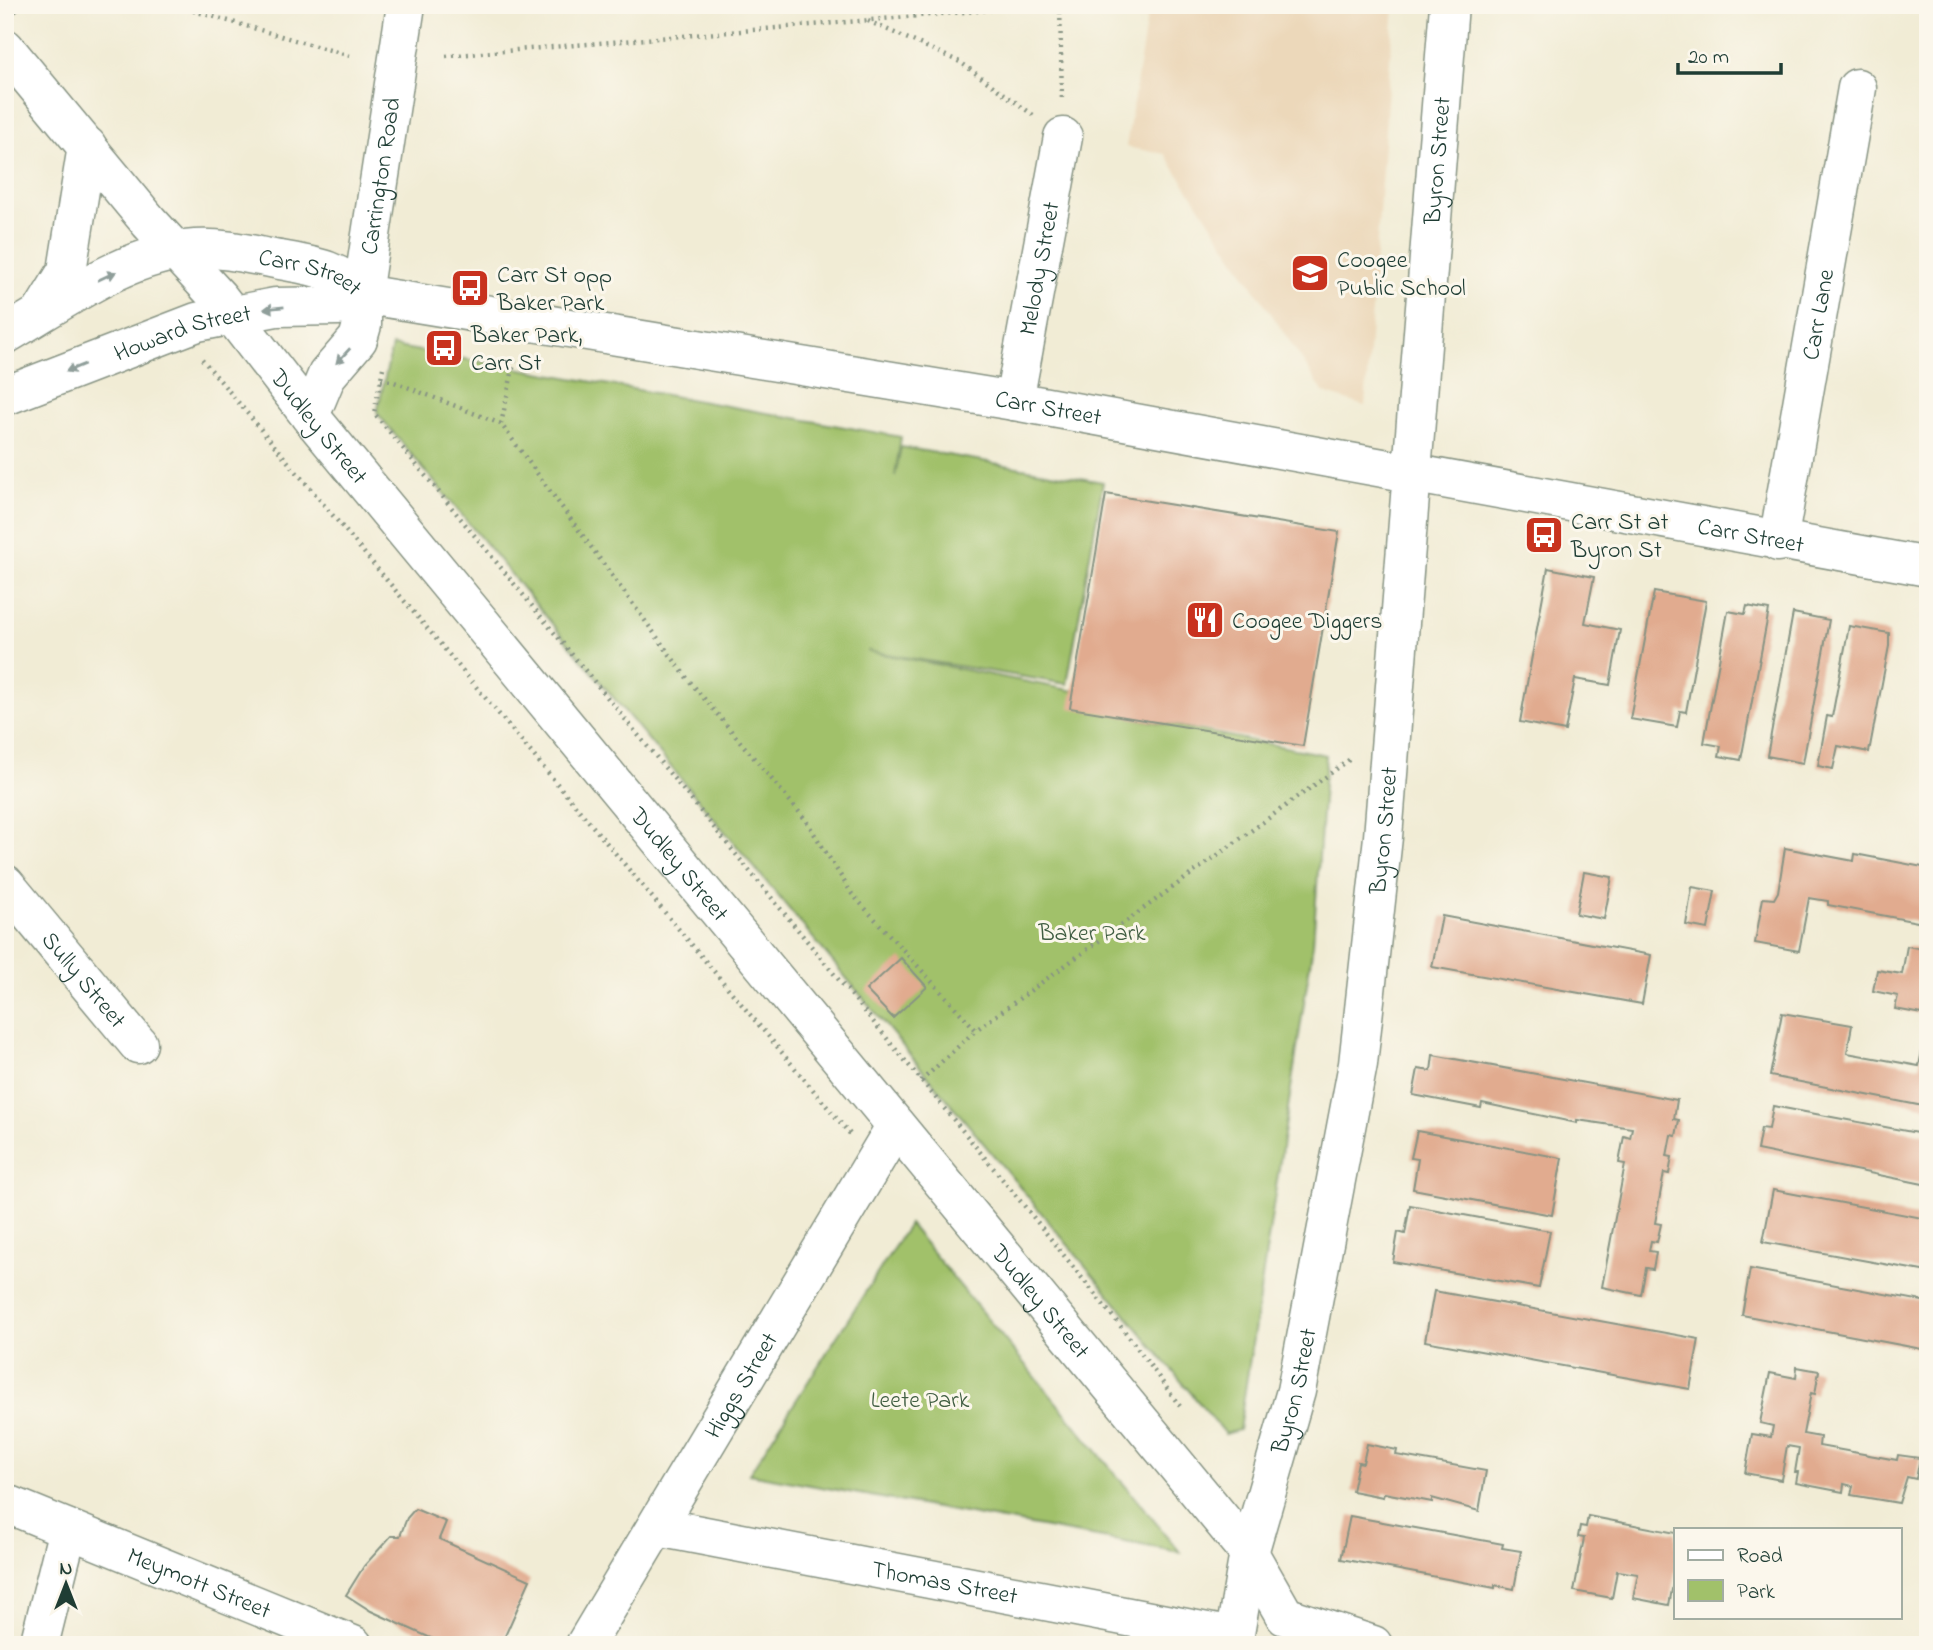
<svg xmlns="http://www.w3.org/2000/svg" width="1933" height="1650" viewBox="0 0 1933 1650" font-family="'Indie Flower',sans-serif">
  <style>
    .built { fill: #ecd8ba }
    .green { fill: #a1c16a; stroke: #607f4f; stroke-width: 2 }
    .building { fill: #e1ab8f }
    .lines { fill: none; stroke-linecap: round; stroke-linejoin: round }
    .minor-casing { stroke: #889484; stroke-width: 41 }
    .path { stroke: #889484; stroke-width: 4.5; stroke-dasharray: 2 5; stroke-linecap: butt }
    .minor { stroke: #fff; stroke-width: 38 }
    .oneway { fill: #8f9e9a }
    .labels { text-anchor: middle; stroke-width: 6; stroke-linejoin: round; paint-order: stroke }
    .street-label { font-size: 24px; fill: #1f3d34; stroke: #fbf7ec }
    .poi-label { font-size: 24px; fill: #1f3d34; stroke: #fbf7ec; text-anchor: start }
    .park-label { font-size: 24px; fill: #405e42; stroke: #fbf7ec }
  </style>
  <rect width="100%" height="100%" fill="#fbf7ec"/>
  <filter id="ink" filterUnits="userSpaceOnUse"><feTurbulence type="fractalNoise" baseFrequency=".0143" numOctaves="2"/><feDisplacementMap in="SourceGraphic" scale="14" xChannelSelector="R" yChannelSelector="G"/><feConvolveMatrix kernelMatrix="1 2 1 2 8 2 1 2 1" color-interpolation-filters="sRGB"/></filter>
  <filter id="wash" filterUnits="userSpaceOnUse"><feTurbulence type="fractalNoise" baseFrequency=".00686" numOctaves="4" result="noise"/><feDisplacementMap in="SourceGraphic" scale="28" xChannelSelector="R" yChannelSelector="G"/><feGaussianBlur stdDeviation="1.57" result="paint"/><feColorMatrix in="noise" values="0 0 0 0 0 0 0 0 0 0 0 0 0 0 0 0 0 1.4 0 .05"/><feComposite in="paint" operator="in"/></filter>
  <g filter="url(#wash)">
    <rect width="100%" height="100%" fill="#f1ecd5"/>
    <path class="built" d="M 1149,5 L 1394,5 L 1365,406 L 1324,393 L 1165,154 L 1126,147 Z"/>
    <g class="green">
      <path d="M 392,346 L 901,437 L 895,476 L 901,447 L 1103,482 L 1067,684 L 867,651 L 1101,696 L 1103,712 L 1326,755 L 1313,944 L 1239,1430 L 1225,1434 L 377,413 Z"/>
      <path d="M 909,1224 L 1180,1552 L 749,1474 Z"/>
    </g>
    <g id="blocks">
      <g class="building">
        <path d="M 1106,494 L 1339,532 L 1303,746 L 1070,708 Z"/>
        <path d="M 1548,568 L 1594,577 L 1585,623 L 1620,630 L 1610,685 L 1575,679 L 1565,731 L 1520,722 Z"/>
        <path d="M 1654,592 L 1706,601 L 1686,712 L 1680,711 L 1677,727 L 1630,719 Z"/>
        <path d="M 1747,606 L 1769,610 L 1741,760 L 1719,756 L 1721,746 L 1704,743 L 1728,611 L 1745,614 Z"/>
        <path d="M 1793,613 L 1829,620 L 1803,763 L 1767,756 Z"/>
        <path d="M 1849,626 L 1889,633 L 1889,646 L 1869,752 L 1838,746 L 1833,769 L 1818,766 L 1827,716 L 1832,717 Z"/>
        <path d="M 1785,848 L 1854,861 L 1855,854 L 1928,868 L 1928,924 L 1828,905 L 1828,901 L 1809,898 L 1799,951 L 1755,943 L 1763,898 L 1774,899 L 1778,892 Z"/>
        <path d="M 1584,872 L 1612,877 L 1604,919 L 1576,914 Z"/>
        <path d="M 1692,887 L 1715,891 L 1708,929 L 1686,925 Z"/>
        <path d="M 1442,916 L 1651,955 L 1642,1004 L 1432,967 Z"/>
        <path d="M 1907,946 L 1928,950 L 1928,1015 L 1895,1009 L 1898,996 L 1873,991 L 1877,970 L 1902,974 Z"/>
        <path d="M 901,958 L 927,987 L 893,1018 L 866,990 Z"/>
        <path d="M 1782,1013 L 1852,1025 L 1847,1053 L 1919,1066 L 1925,1036 L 1928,1036 L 1928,1107 L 1770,1076 Z"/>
        <path d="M 1433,1055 L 1677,1100 L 1674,1119 L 1679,1120 L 1676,1136 L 1671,1135 L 1667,1156 L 1672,1157 L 1669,1174 L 1664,1173 L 1655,1223 L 1661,1224 L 1657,1242 L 1651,1241 L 1649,1251 L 1656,1252 L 1653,1269 L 1646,1268 L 1641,1295 L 1602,1287 L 1625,1164 L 1619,1163 L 1624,1136 L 1630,1138 L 1632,1128 L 1577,1120 L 1577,1123 L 1482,1103 L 1481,1108 L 1413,1095 L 1418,1069 L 1431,1071 Z"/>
        <path d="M 1773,1106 L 1928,1135 L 1928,1185 L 1757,1150 L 1761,1128 L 1769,1129 Z"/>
        <path d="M 1417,1131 L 1562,1158 L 1552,1215 L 1413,1189 L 1418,1159 L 1411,1158 Z"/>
        <path d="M 1773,1190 L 1928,1219 L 1928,1272 L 1763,1242 Z"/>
        <path d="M 1410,1205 L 1550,1231 L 1539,1288 L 1393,1262 L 1398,1232 L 1405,1234 Z"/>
        <path d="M 1750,1269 L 1928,1302 L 1927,1350 L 1742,1315 Z"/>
        <path d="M 1434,1291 L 1699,1339 L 1690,1389 L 1425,1341 Z"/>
        <path d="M 1797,1367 L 1819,1371 L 1815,1394 L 1811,1393 L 1803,1434 L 1820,1437 L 1819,1446 L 1897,1460 L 1898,1455 L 1920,1458 L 1916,1479 L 1907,1477 L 1899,1503 L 1851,1495 L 1853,1486 L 1844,1484 L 1843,1492 L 1796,1483 L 1798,1472 L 1795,1472 L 1799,1448 L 1787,1446 L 1781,1480 L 1745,1473 L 1752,1434 L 1771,1437 L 1773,1426 L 1760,1423 L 1770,1373 L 1796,1378 Z"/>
        <path d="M 1367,1444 L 1397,1450 L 1396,1455 L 1486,1471 L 1479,1511 L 1432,1498 L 1432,1502 L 1384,1493 L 1383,1497 L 1352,1491 L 1358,1462 L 1363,1463 Z"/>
        <path d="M 415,1509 L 446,1522 L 439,1539 L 530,1580 L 501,1645 L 446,1645 L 371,1611 L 346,1595 L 364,1566 L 391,1536 L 400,1536 L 407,1518 Z"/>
        <path d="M 1350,1516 L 1503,1544 L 1502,1548 L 1521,1551 L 1514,1589 L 1495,1585 L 1495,1588 L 1341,1559 Z"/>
        <path d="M 1588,1516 L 1676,1533 L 1676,1569 L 1669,1605 L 1633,1598 L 1638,1574 L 1617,1571 L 1612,1598 L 1574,1591 L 1584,1538 L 1578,1537 L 1580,1526 L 1586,1527 Z"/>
      </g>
    </g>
  </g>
  <g filter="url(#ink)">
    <use href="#blocks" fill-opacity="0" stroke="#889484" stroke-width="2"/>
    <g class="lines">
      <g class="minor-casing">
        <g id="minor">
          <path id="s1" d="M 5,48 L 149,222 L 219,298 L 310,416 L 1249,1553 L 1285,1616 L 1373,1645"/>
          <path d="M 43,310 L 67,271 L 87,146"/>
          <path id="s2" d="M 5,335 C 64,301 125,254 195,249 C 223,247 253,255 280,260 C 313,266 339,269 362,294 L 1014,401 L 1928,567"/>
          <path id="s3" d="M 5,396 L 197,322 L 276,307 L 339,306 L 362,294"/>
          <path id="s4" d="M 1014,401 L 1063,137"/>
          <path id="s5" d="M 310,416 L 327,375 L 358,339 L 362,325 L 362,294 L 406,5"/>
          <path id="s6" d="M 1778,542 L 1857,88"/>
          <path id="s7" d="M 5,884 L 138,1044"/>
          <path id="s8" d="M 5,1503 L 353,1645"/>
          <path id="s9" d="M 658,1527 L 1233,1637"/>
          <path d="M 39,1645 L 68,1529"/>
          <path id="s10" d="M 585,1645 L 895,1127"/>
          <path id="s11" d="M 1233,1645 L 1249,1553 L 1296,1391 L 1358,1064 L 1383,837 L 1449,5"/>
        </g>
      </g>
      <g class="path">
        <path d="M 12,5 L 19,14"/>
        <path d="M 173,5 L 354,57"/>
        <path d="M 1060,5 L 1062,102"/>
        <path d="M 868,21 L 960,62 L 1036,117"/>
        <path d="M 446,56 L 1048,5"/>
        <path d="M 202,359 L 850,1134"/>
        <path d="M 383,368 L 374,413 L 1026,1208 L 1130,1338 L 1182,1409"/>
        <path d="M 381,380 L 392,381 L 501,424 L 687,678 L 805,819 L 852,894 L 976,1030 L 1353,757"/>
        <path d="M 501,424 L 515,359"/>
        <path d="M 921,1081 L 976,1030"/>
      </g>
      <use href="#minor" class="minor"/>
    </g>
    <defs><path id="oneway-solid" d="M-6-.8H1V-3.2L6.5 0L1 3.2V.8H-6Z" transform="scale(1.75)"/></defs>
    <g class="oneway">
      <use href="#oneway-solid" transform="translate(107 276) rotate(-25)"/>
      <use href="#oneway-solid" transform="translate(274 308) rotate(174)"/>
      <use href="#oneway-solid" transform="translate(343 356) rotate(133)"/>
      <use href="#oneway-solid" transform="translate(75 368) rotate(158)"/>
    </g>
  </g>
  <defs>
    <g id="school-square" transform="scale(2.0125)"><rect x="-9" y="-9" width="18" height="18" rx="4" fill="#c8321e" stroke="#fbf7ec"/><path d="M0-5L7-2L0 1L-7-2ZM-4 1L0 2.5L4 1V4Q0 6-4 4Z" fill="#fff"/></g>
    <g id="bus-square" transform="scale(2.0125)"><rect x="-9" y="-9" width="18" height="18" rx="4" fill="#c8321e" stroke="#fbf7ec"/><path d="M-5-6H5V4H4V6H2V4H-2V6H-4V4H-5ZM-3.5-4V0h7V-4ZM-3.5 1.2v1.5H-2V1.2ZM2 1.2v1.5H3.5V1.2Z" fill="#fff"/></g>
    <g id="restaurant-square" transform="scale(2.0125)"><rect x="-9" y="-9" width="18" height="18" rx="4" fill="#c8321e" stroke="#fbf7ec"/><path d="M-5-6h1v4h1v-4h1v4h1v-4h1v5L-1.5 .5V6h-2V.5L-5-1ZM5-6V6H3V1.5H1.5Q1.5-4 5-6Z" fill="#fff"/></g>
  </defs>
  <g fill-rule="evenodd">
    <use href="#school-square" x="1310" y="273"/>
    <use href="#bus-square" x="470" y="288"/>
    <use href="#bus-square" x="444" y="348"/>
    <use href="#bus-square" x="1544" y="535"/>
    <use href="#restaurant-square" x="1205" y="620"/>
  </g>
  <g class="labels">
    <g class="street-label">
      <text dy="8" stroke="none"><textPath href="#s11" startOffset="1502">Byron Street</textPath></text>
      <text dy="8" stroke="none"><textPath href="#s5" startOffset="257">Carrington Road</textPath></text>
      <text dy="8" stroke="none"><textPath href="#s4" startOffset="135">Melody Street</textPath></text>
      <text dy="8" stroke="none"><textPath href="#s2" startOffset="329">Carr Street</textPath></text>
      <text dy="8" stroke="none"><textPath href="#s6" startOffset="231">Carr Lane</textPath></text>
      <text dy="8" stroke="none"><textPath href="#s3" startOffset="189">Howard Street</textPath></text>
      <text dy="8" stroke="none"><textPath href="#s2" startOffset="1083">Carr Street</textPath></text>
      <text dy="8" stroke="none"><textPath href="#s1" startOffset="492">Dudley Street</textPath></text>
      <text dy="8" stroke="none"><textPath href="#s2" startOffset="1797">Carr Street</textPath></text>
      <text dy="8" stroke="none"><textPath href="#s11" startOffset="830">Byron Street</textPath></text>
      <text dy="8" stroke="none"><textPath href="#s1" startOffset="1059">Dudley Street</textPath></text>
      <text dy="8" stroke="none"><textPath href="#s7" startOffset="124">Sully Street</textPath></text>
      <text dy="8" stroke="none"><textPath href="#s1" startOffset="1626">Dudley Street</textPath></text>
      <text dy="8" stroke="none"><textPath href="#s10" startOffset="303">Higgs Street</textPath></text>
      <text dy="8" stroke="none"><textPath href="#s11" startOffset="262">Byron Street</textPath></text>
      <text dy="8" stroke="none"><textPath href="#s8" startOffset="210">Meymott Street</textPath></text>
      <text dy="8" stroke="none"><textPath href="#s9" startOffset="292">Thomas Street</textPath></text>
    </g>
    <g class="poi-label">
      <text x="1337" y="267">Coogee<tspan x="1337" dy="28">Public School</tspan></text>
      <text x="497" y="282">Carr St opp<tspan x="497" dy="28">Baker Park</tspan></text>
      <text x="471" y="342">Baker Park,<tspan x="471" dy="28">Carr St</tspan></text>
      <text x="1571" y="529">Carr St at<tspan x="1571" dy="28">Byron St</tspan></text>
      <text x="1232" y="628">Coogee Diggers</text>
    </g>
    <g class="park-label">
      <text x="1092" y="940">Baker Park</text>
      <text x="920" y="1407">Leete Park</text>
    </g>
  </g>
  <rect width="1933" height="1650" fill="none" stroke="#fbf7ec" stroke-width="28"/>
  <rect x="1674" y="1528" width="228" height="91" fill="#fbf7ec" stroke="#a3ada2" stroke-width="2"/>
  <rect x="1688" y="1550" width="35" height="10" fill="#ffffff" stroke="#a3ada2" stroke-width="2"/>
  <text x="1737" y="1562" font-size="21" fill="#1f3d34">Road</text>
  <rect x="1688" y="1580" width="35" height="21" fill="#a1c16a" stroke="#a3ada2" stroke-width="2"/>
  <text x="1737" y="1598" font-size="21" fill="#1f3d34">Park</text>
  <g transform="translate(66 1584)" stroke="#fbf7ec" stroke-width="5" paint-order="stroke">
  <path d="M0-5L12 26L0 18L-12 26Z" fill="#1f3d34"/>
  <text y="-10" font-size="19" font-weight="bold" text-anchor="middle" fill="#1f3d34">N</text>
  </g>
  <path d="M1678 63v10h103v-10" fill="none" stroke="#1f3d34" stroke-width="3.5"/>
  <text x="1688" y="63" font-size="21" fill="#1f3d34" stroke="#fbf7ec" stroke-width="5" paint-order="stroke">20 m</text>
</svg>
